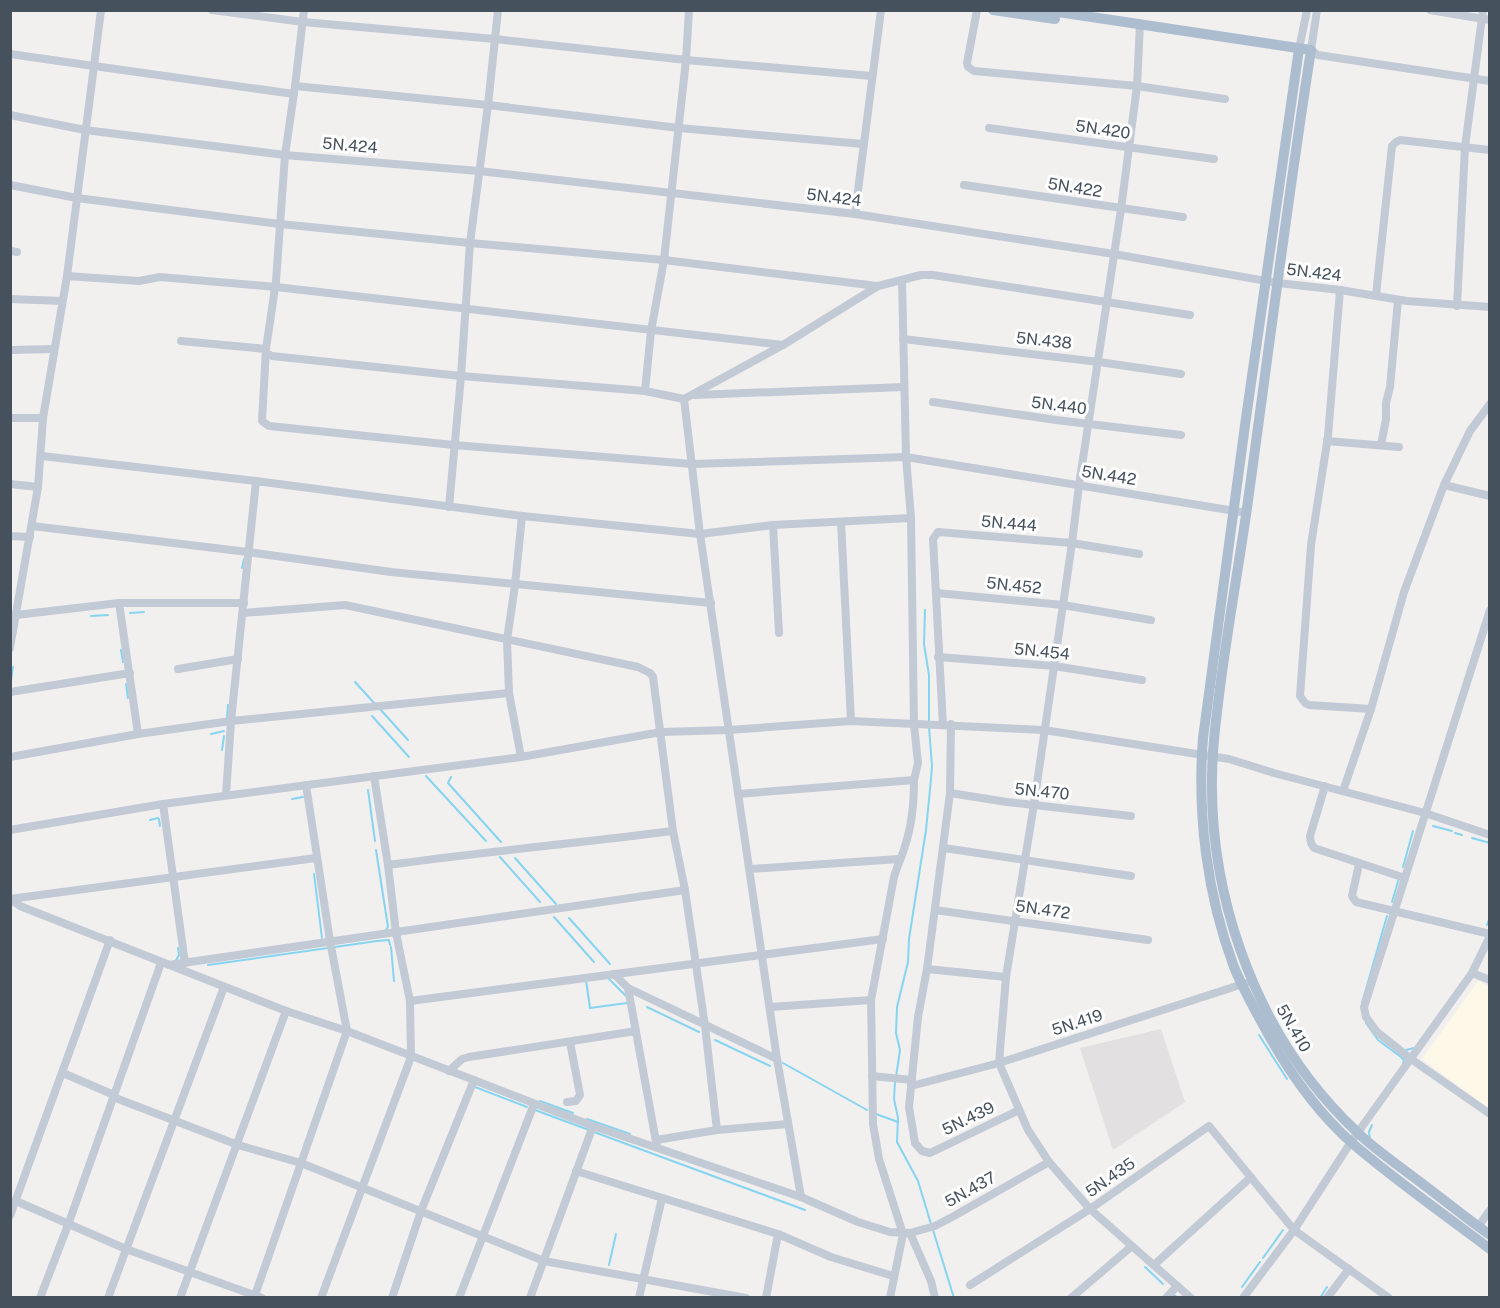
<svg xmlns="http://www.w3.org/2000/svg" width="1500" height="1308" viewBox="0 0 1500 1308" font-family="'Public Sans',sans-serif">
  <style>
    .commercial { fill: #fdf8e8 }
    .education { fill: #e3e0e1 }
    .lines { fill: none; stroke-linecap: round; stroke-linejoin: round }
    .stream { stroke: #85d5f2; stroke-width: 2 }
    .minor { stroke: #c2cad5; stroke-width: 8 }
    .major { stroke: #adbdd0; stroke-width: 10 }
    .labels { text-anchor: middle; stroke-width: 6; stroke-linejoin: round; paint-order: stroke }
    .street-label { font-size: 16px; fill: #46515e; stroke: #fff }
  </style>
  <rect width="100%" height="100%" fill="#f2efef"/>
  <path class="commercial" d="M 1478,981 L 1489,987 L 1489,1109 L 1422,1059 Z"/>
  <path class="education" d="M 1161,1029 L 1185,1102 L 1113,1150 L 1080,1048 Z"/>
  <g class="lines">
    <g class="stream">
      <path d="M 242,568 L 244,559"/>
      <path d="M 925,610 L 924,644 L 929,675 L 929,721"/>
      <path d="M 130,613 L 144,612"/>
      <path d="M 91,616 L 108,615"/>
      <path d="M 121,650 L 123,662"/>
      <path d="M 11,680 L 13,667"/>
      <path d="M 355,682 L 375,704"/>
      <path d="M 126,684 L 128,698"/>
      <path d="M 379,708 L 408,740"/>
      <path d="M 372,716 L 409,757"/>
      <path d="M 227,717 L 228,705"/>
      <path d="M 211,734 L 224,731"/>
      <path d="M 222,750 L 224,736"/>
      <path d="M 426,776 L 486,841"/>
      <path d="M 451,777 L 448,783 L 501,842"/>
      <path d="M 368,790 L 375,841"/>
      <path d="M 292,799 L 303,797"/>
      <path d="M 159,819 L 160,826"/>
      <path d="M 150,820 L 158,818"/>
      <path d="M 1433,826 L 1452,831"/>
      <path d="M 1455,833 L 1462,835"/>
      <path d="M 1472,838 L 1490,843"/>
      <path d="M 376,850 L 388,927 L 385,931"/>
      <path d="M 500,857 L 540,902"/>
      <path d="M 515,858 L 556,904"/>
      <path d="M 1403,867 L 1413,831"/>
      <path d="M 314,874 L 322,938"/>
      <path d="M 1392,902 L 1399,878"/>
      <path d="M 554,917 L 594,962"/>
      <path d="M 569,918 L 610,964"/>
      <path d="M 1487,925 L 1490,917"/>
      <path d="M 391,947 L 394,981"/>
      <path d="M 175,962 L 179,955 L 178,948"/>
      <path d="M 208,965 L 377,941 L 389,940 L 390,945"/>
      <path d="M 608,978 L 627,997"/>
      <path d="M 586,980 L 590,1008 L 627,1003"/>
      <path d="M 1362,1003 L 1387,916"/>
      <path d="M 647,1007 L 699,1032"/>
      <path d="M 1366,1023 L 1378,1040 L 1401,1057 L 1404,1060 L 1403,1063"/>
      <path d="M 1259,1035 L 1287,1079"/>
      <path d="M 715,1040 L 770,1066"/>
      <path d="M 1406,1050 L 1414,1048"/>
      <path d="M 783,1063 L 867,1110"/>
      <path d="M 896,1077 L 900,1050 L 896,1033 L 897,1007 L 908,962 L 909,939 L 926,830 L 931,779 L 932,766 L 929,727"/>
      <path d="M 895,1082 L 894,1099 L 898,1118 L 897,1142 L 918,1181 L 931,1224"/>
      <path d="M 475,1087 L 527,1107"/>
      <path d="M 540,1101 L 573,1113"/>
      <path d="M 535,1110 L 589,1130"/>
      <path d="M 876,1114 L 898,1122"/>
      <path d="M 587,1119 L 630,1134"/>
      <path d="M 594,1132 L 805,1210"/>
      <path d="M 1370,1139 L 1369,1132 L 1372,1125"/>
      <path d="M 933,1230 L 954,1298"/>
      <path d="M 1263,1258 L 1283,1230"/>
      <path d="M 609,1265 L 616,1234"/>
      <path d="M 1145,1267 L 1163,1284"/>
      <path d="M 1242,1287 L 1260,1262"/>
      <path d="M 1173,1295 L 1179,1298"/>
      <path d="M 1320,1298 L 1327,1287"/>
    </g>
    <g class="minor">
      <path d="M 101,10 L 94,66 L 294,94"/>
      <path d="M 212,10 L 303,22 L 495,39 L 686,60 L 872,76"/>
      <path d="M 977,10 L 967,63 L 968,67 L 974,71 L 1137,86 L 1225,99"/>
      <path d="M 1317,10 L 1311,50 L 1318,55 L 1490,81"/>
      <path d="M 1430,10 L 1490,20"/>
      <path d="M 1140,24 L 1137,86 L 1121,209 L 1079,485 L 1072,543 L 1034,804 L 1006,977 L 999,1063 L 1028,1130 L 1049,1162 L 1090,1209 L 1191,1298"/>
      <path d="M 1299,49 L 1307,10"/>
      <path d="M 10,54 L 94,66 L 67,276 L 43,418"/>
      <path d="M 295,86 L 304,10"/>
      <path d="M 10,115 L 85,130 L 285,155 L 479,171 L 855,214 L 1114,254 L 1278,283 L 1340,290 L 1407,301 L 1490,307"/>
      <path d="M 989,128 L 1214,159"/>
      <path d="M 863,144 L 679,128 L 488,105 L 295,86 L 285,155 L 276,281 L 266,349 L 262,421 L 269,426 L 454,445 L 692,464 L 906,457 L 1247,513"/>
      <path d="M 10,185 L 77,198 L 280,224 L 470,243 L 664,260 L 877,286"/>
      <path d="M 964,185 L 1183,217"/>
      <path d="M 855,214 L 881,10"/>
      <path d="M 10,251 L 17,252"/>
      <path d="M 67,276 L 139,281 L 160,277 L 276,287 L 783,345"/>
      <path d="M 902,280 L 906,457 L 911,518"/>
      <path d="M 1340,290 L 1328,436 L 1311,545 L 1300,696 L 1305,703 L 1309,705 L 1371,709"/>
      <path d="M 1376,295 L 1392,146 L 1396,142 L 1400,140 L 1490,150"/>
      <path d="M 10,299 L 62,301"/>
      <path d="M 1457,306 L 1465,147 L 1483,10"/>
      <path d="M 903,339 L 1099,362 L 1181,374"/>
      <path d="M 181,341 L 266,349"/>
      <path d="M 10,350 L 54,349"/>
      <path d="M 268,354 L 272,356 L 461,376 L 645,391 L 684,399 L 783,345 L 878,286 L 921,275 L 933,275 L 1190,315"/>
      <path d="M 645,391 L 651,331 L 664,260 L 686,60 L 689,10"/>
      <path d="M 695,395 L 904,387"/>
      <path d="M 684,399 L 700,534 L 777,1059 L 801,1197"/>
      <path d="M 933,402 L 1056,420 L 1181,435"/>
      <path d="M 10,418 L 43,418 L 38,487 L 10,648"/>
      <path d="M 1327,441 L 1399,447"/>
      <path d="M 1381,445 L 1386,419 L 1386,403 L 1390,387 L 1398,300"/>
      <path d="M 42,456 L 256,481"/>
      <path d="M 10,484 L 38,487"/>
      <path d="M 1444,485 L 1490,496"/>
      <path d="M 449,507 L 461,376 L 470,243 L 488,105 L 498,10"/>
      <path d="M 841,522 L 851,721"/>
      <path d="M 773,525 L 779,633"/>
      <path d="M 32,526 L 248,552 L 391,572 L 711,603"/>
      <path d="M 10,536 L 30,537"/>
      <path d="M 937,593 L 1063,605 L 1151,620"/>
      <path d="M 119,603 L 138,734"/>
      <path d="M 1490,610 L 1364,1007 L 1366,1017 L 1377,1032 L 1411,1059 L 1490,1114"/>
      <path d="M 243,613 L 345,605 L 638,667 L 650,673 L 653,677 L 673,831 L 685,890 L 705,1026 L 717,1130 L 788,1124"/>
      <path d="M 16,615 L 119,603 L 244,603"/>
      <path d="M 938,657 L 1054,666 L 1142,680"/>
      <path d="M 178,669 L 238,659"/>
      <path d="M 10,692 L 130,673"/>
      <path d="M 951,724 L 950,793 L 927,969 L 918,1017 L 909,1107 L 915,1143 L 922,1151 L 930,1153 L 1019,1110"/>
      <path d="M 943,725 L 933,539 L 938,532 L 1072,543 L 1139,554"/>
      <path d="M 10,757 L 138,734 L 231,721 L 509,693"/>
      <path d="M 521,757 L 509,693 L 507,640 L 515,585 L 522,516"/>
      <path d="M 1325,786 L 1310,836 L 1311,843 L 1314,848 L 1405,878"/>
      <path d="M 1343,791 L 1371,709 L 1404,592 L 1444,485 L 1470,431 L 1490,404"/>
      <path d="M 950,793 L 1007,802 L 1131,816"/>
      <path d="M 226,795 L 231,721 L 256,481 L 522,516 L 700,534 L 773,525 L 911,518 L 914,725 L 918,763 L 914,780 L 738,794"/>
      <path d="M 163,804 L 185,963"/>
      <path d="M 10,830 L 163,804 L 521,757 L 661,732 L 729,730 L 851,721 L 1044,730 L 1229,759 L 1274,773 L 1425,813 L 1490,835"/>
      <path d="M 944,848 L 1131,876"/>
      <path d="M 1359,864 L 1352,896 L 1356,902 L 1490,934"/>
      <path d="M 388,865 C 483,852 578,843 673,831"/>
      <path d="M 750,869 L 899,859"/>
      <path d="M 10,899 L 20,906 L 286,1011 L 347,1031 L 593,1126 L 801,1197 L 858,1222 L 890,1232 L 910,1233 L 935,1226 L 954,1216 L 1049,1162"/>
      <path d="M 10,899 L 316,858"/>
      <path d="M 935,910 L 1148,940"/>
      <path d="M 169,965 L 685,890"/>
      <path d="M 927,969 L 1006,977"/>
      <path d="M 1472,973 L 1490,980"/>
      <path d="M 614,974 L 628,988 L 657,1147"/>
      <path d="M 628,988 L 777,1059"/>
      <path d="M 410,1001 L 883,939"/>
      <path d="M 770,1007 L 871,1000"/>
      <path d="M 449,1071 L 462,1059 L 469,1057 L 636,1031"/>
      <path d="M 63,1073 L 114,1095"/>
      <path d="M 872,1076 L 912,1080"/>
      <path d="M 911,1086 L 999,1063 L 1246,983"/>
      <path d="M 113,1097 L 238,1145 L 301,1163 L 544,1261 L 746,1298"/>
      <path d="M 567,1102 L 576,1101 L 580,1095 L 570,1042"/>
      <path d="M 656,1140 L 717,1130"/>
      <path d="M 576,1171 L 778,1234 L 831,1257 L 893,1276"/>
      <path d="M 16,1201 L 126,1249 L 262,1298"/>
      <path d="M 10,1216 L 110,940"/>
      <path d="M 1478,1227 L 1490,1210"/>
      <path d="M 910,1233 L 931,1281 L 935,1298"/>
      <path d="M 1154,1265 L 1251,1177"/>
      <path d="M 970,1285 L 1090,1209 L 1209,1126 L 1294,1230 L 1389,1298"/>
      <path d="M 40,1298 L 68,1225 L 161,963"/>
      <path d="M 108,1298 L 224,987"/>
      <path d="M 180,1298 L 286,1011"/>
      <path d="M 254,1298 L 347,1031 L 330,941 L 306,785"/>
      <path d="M 321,1298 L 411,1057 L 410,1001 L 396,933 L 388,865 L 374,776"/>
      <path d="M 392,1298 L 421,1211 L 474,1080"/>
      <path d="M 459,1298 L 534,1104"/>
      <path d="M 530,1298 L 593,1126"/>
      <path d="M 639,1298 L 662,1198"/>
      <path d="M 766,1298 L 778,1234"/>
      <path d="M 890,1298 L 903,1234 L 879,1159 L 873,1124 L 871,1000 L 894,877 C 897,866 902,857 905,846 C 912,825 914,802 914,780"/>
      <path d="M 1071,1298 L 1132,1246"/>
      <path d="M 1166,1298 L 1177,1286"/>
      <path d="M 1243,1298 L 1294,1230 L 1351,1142 L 1472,973 L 1490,936"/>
      <path d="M 1327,1298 L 1349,1269"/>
    </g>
    <g class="major">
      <path d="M 993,10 L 1055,19"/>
      <path d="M 1045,10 L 1311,50 C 1287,203 1268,356 1247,508 C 1236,585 1221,663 1214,740 C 1201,882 1252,1033 1356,1131 C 1373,1148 1393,1161 1412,1176 C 1438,1195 1463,1216 1490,1235"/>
      <path d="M 1299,49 L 1246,418 L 1203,738 C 1197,815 1207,895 1234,967 C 1243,989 1255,1010 1267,1032 C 1289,1072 1317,1112 1352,1143 C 1396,1181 1444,1214 1490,1249"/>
    </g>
  </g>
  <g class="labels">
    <g class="street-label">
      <text transform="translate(1103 129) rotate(8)" y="6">5N.420</text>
      <text transform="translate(350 145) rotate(5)" y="6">5N.424</text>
      <text transform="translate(1075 187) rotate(9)" y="6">5N.422</text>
      <text transform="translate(834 197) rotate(7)" y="6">5N.424</text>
      <text transform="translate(1314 272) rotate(7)" y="6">5N.424</text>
      <text transform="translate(1044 340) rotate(6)" y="6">5N.438</text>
      <text transform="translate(1059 405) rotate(7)" y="6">5N.440</text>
      <text transform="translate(1109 475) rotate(9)" y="6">5N.442</text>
      <text transform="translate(1009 523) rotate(5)" y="6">5N.444</text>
      <text transform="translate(1014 585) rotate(6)" y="6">5N.452</text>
      <text transform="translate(1042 651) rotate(6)" y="6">5N.454</text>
      <text transform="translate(1042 791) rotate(6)" y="6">5N.470</text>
      <text transform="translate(1043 909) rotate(8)" y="6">5N.472</text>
      <text transform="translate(1077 1022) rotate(-18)" y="6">5N.419</text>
      <text transform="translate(1294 1028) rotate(60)" y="6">5N.410</text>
      <text transform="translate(968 1118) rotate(-26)" y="6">5N.439</text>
      <text transform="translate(1110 1177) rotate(-35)" y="6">5N.435</text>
      <text transform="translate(970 1189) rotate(-29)" y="6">5N.437</text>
    </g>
  </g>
  <rect width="1500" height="1308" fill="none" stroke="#46515e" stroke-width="24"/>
</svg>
